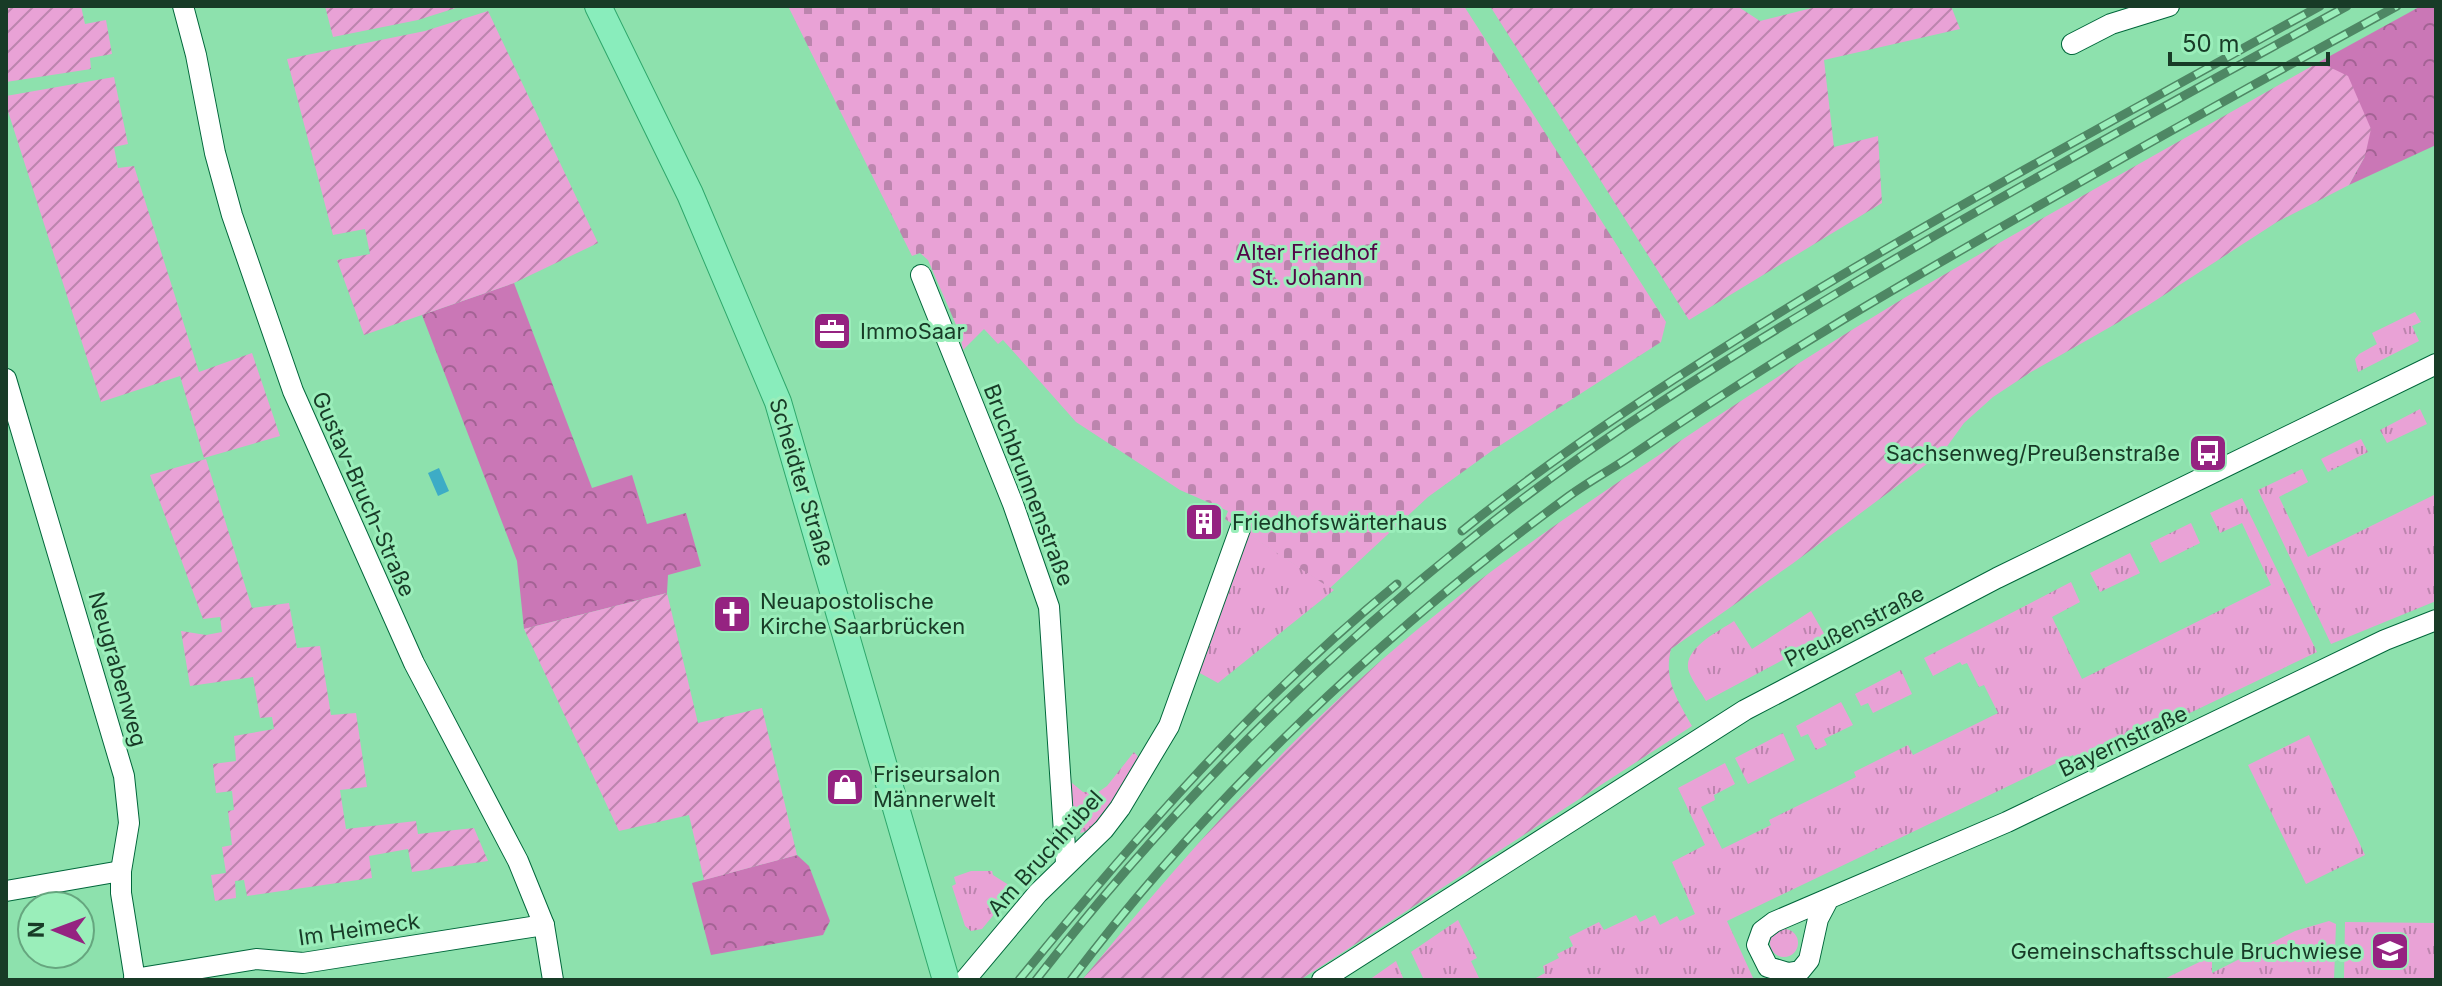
<svg xmlns="http://www.w3.org/2000/svg" width="2442" height="986" viewBox="0 0 2442 986" font-family="Inter,sans-serif">
  <style>
    .grass { fill: url(#grass-tufts) }
    .forest { fill: url(#forest-crowns) }
    .cemetery { fill: url(#cemetery-stones) }
    .garden { fill: url(#garden-furrows) }
    .water { fill: #3dacc6 }
    .lines { fill: none; stroke-linecap: round; stroke-linejoin: round }
    .minor-casing { stroke: #00673b; stroke-width: 22 }
    .major-casing { stroke: #2ea76b; stroke-width: 28 }
    .minor { stroke: #fff; stroke-width: 20 }
    .major { stroke: #89edbc; stroke-width: 26 }
    .rail-casing { stroke: #4e8764; stroke-width: 9 }
    .rail { stroke: #9aeeba; stroke-width: 6; stroke-dasharray: 18; stroke-linecap: butt }
    .labels { text-anchor: middle; stroke-width: 6; stroke-linejoin: round; paint-order: stroke }
    .park-label { font-size: 22px; fill: #530547; stroke: #9aeeba }
    .poi-label { font-size: 22px; fill: #183b27; stroke: #9aeeba; text-anchor: start }
    .street-label { font-size: 22px; fill: #183b27; stroke: #9aeeba }
  </style>
  <defs>
    <pattern id="grass-tufts" width="24" height="20" patternUnits="userSpaceOnUse" patternTransform="scale(2)"><rect width="24" height="20" fill="#e9a2d6"/><path d="M3 7l-1-3M5 7V3M7 7l1-3M15 17l-1-3M17 17v-4M19 17l1-3" fill="none" stroke="#bc85ae"/></pattern>
    <pattern id="forest-crowns" width="20" height="18" patternUnits="userSpaceOnUse" patternTransform="scale(2)"><rect width="20" height="18" fill="#ca77b6"/><path d="M2 6a3 3 0 1 1 6 0M12 15a3 3 0 1 1 6 0" fill="none" stroke="#a36394"/></pattern>
    <pattern id="cemetery-stones" width="16" height="16" patternUnits="userSpaceOnUse" patternTransform="scale(2)"><rect width="16" height="16" fill="#e9a2d6"/><path d="M2 7V4a2 2 0 0 1 4 0v3zM10 15v-3a2 2 0 0 1 4 0v3z" fill="#bc85ae"/></pattern>
    <pattern id="garden-furrows" width="10" height="10" patternUnits="userSpaceOnUse" patternTransform="scale(2)"><rect width="10" height="10" fill="#e9a2d6"/><path d="M-1 1l2-2M0 10L10 0M9 11l2-2" fill="none" stroke="#bc85ae"/></pattern>
  </defs>
  <rect width="100%" height="100%" fill="#8de1ad"/>
  <g class="grass">
    <path d="M 2415,312 L 2421,322 L 2412,326 L 2419,341 L 2358,372 L 2355,359 L 2359,354 L 2377,344 L 2372,333 Z"/>
    <path d="M 2420,409 L 2427,424 L 2387,443 L 2380,430 Z"/>
    <path d="M 2361,439 L 2368,452 L 2328,472 L 2321,459 Z"/>
    <path d="M 2302,469 L 2308,482 L 2279,497 L 2308,557 L 2436,494 L 2436,601 L 2331,644 L 2258,490 Z"/>
    <path d="M 2242,498 L 2317,652 L 2079,766 L 2073,755 L 1727,921 L 1754,980 L 1532,980 L 1545,973 L 1543,966 L 1559,958 L 1557,954 L 1573,946 L 1569,937 L 1599,922 L 1604,930 L 1636,915 L 1640,922 L 1655,915 L 1660,925 L 1677,916 L 1680,921 L 1695,914 L 1672,862 L 1705,845 L 1678,788 L 1725,763 L 1735,784 L 1714,795 L 1715,800 L 1701,807 L 1722,849 L 1771,825 L 1769,820 L 1856,777 L 1854,772 L 1908,745 L 1913,755 L 1998,713 L 1984,685 L 1979,687 L 1967,663 L 1962,665 L 1960,662 L 1933,676 L 1924,658 L 2071,582 L 2080,602 L 2052,617 L 2082,679 L 2271,585 L 2242,523 L 2220,533 L 2210,513 Z"/>
    <path d="M 2191,523 L 2200,543 L 2160,563 L 2150,543 Z"/>
    <path d="M 1247,533 L 1334,590 L 1218,683 L 1198,672 Z"/>
    <path d="M 2130,553 L 2140,573 L 2100,592 L 2090,573 Z"/>
    <path d="M 1811,611 L 1826,637 L 1706,701 C 1701,692 1693,682 1689,672 C 1681,649 1718,632 1734,621 L 1752,649 Z"/>
    <path d="M 1901,670 L 1912,694 L 1873,713 L 1868,703 L 1861,706 L 1855,694 Z"/>
    <path d="M 1841,702 L 1853,725 L 1824,739 L 1827,745 L 1816,750 L 1808,734 L 1801,737 L 1796,726 Z"/>
    <path d="M 1783,733 L 1795,760 L 1748,784 L 1735,758 Z"/>
    <path d="M 2309,735 L 2365,855 L 2306,884 L 2248,765 Z"/>
    <path d="M 1134,752 L 1141,760 C 1129,781 1105,830 1080,833 L 1097,793 L 1107,786 Z"/>
    <path d="M 1067,779 L 1083,792 L 1090,792 L 1075,832 L 1071,828 Z"/>
    <path d="M 971,871 L 992,871 L 993,875 L 1015,889 L 982,929 L 971,931 L 965,926 L 952,886 L 956,884 L 954,877 Z"/>
    <path d="M 1458,920 L 1477,958 L 1471,961 L 1480,980 L 1424,980 L 1411,952 Z"/>
    <path d="M 2329,921 L 2336,924 L 2334,980 L 2162,980 L 2212,956 L 2212,973 L 2295,931 Z"/>
    <path d="M 2345,922 L 2436,923 L 2436,980 L 2344,978 Z"/>
    <circle cx="1784" cy="943" r="14"/>
    <path d="M 1396,961 L 1404,980 L 1369,980 Z"/>
  </g>
  <g class="forest">
    <path d="M 2421,6 L 2436,6 L 2436,145 L 2349,185 L 2365,156 L 2319,62 Z"/>
    <path d="M 514,283 L 592,488 L 632,475 L 647,524 L 686,513 L 701,566 L 668,575 L 667,593 L 524,629 L 517,561 L 422,315 Z"/>
    <path d="M 797,855 L 809,866 L 830,921 L 823,935 L 711,955 L 692,883 Z"/>
  </g>
  <path class="cemetery" d="M 788,6 L 1464,6 L 1666,322 L 1661,342 L 1493,450 L 1428,497 L 1330,588 L 1225,519 L 1228,511 L 1180,490 L 1076,422 L 1003,340 L 998,344 L 984,329 L 963,350 L 960,334 L 928,260 L 920,253 L 912,256 Z"/>
  <g class="garden">
    <path d="M 6,6 L 81,6 L 85,24 L 106,20 L 112,54 L 90,58 L 91,69 L 6,82 Z"/>
    <path d="M 325,6 L 462,6 L 418,20 L 333,37 Z"/>
    <path d="M 1490,6 L 1737,6 L 1760,21 L 1820,6 L 1951,6 L 1960,29 L 1824,60 L 1834,147 L 1878,136 L 1882,203 L 1689,320 Z"/>
    <path d="M 488,11 L 598,243 L 514,283 L 364,335 L 337,260 L 370,254 L 365,229 L 333,235 L 287,59 L 425,31 Z"/>
    <path d="M 2319,62 L 2348,76 L 2371,129 L 2365,156 L 2349,185 L 2277,222 L 2147,306 L 2031,372 L 1993,397 L 1964,423 L 1943,452 L 1792,564 L 1671,649 C 1663,680 1678,700 1692,726 L 1300,980 L 1082,980 C 1179,862 1281,745 1398,646 C 1481,575 1571,513 1662,453 C 1764,385 1867,318 1973,258 C 2088,192 2204,128 2319,62 Z"/>
    <path d="M 114,77 L 128,144 L 114,147 L 118,168 L 134,166 L 199,372 L 252,353 L 280,436 L 204,458 L 180,376 L 101,402 L 6,105 L 6,96 Z"/>
    <path d="M 206,459 L 252,608 L 289,603 L 297,648 L 320,646 L 331,715 L 356,713 L 367,787 L 340,790 L 346,829 L 416,821 L 418,834 L 474,828 L 488,861 L 412,872 L 408,849 L 369,856 L 372,878 L 247,896 L 244,880 L 235,881 L 236,898 L 215,901 L 211,875 L 226,873 L 222,847 L 232,845 L 228,811 L 234,810 L 232,791 L 216,793 L 213,764 L 236,761 L 234,736 L 274,729 L 272,717 L 260,718 L 253,677 L 190,686 L 181,631 L 206,635 L 222,632 L 220,617 L 203,619 L 150,475 Z"/>
    <path d="M 667,593 L 698,723 L 762,708 L 797,855 L 704,880 L 689,815 L 619,831 L 524,629 Z"/>
  </g>
  <path class="water" d="M 439,468 L 449,491 L 438,496 L 428,473 Z"/>
  <g class="lines">
    <g class="minor-casing">
      <g id="minor">
        <path d="M 183,6 L 196,55 L 215,153 L 232,215 L 293,391 L 414,663 L 518,861 L 544,925 L 553,980"/>
        <path d="M 2072,44 L 2111,24 L 2169,6"/>
        <path d="M 921,275 L 1013,504 L 1049,607 L 1066,863"/>
        <path d="M 6,379 L 124,776 L 129,823 L 121,871 L 121,893 L 135,980"/>
        <path d="M 6,891 L 121,871"/>
        <path d="M 1828,900 L 1818,919 L 1809,960 L 1800,971 L 1788,973 L 1768,967 L 1757,945 L 1762,931 L 1774,922 L 2007,822 L 2385,640 L 2436,620"/>
        <path d="M 134,979 L 256,959 L 303,963 L 544,925"/>
        <path d="M 965,980 L 1038,893 L 1104,829 L 1120,808 L 1169,726 L 1240,529"/>
        <path d="M 1322,980 L 1745,710 L 1997,578 L 2436,364"/>
      </g>
    </g>
    <g class="major-casing">
      <path id="major" d="M 598,6 L 690,194 L 778,402 L 946,980"/>
    </g>
    <use href="#minor" class="minor"/>
    <use href="#major" class="major"/>
    <g class="rail-casing">
      <g id="rail">
        <path d="M 1462,531 C 1567,446 1682,373 1797,302 C 1969,198 2145,103 2320,6"/>
        <path d="M 1019,980 C 1135,838 1255,700 1397,584"/>
        <path d="M 1036,980 C 1163,817 1309,668 1471,539 C 1589,444 1719,363 1849,286 C 2012,189 2180,98 2347,6"/>
        <path d="M 1071,980 C 1208,799 1382,633 1565,499 C 1585,484 1607,472 1628,458 C 1720,395 1814,336 1910,280 C 2071,186 2234,95 2397,6"/>
      </g>
    </g>
    <use href="#rail" class="rail"/>
  </g>
  <defs>
    <g id="office-square" transform="scale(2)"><rect x="-9" y="-9" width="18" height="18" rx="4" fill="#952381" stroke="#9aeeba"/><path d="M-6-3h4V-5.5h4V-3h4V5H-6ZM-1-4.5V-3h2v-1.5ZM-6 0V1H6V0Z" fill="#fff"/></g>
    <g id="bus-square" transform="scale(2)"><rect x="-9" y="-9" width="18" height="18" rx="4" fill="#952381" stroke="#9aeeba"/><path d="M-5-6H5V4H4V6H2V4H-2V6H-4V4H-5ZM-3.5-4V0h7V-4ZM-3.5 1.2v1.5H-2V1.2ZM2 1.2v1.5H3.5V1.2Z" fill="#fff"/></g>
    <g id="building-square" transform="scale(2)"><rect x="-9" y="-9" width="18" height="18" rx="4" fill="#952381" stroke="#9aeeba"/><path d="M-4-6H4V6H1V3H-1V6H-4ZM-2.5-4.3h1.7v1.8h-1.7ZM.8-4.3h1.7v1.8H.8ZM-2.5-1h1.7V.8h-1.7ZM.8-1h1.7V.8H.8Z" fill="#fff"/></g>
    <g id="church-square" transform="scale(2)"><rect x="-9" y="-9" width="18" height="18" rx="4" fill="#952381" stroke="#9aeeba"/><path d="M-1.2-6h2.4v3.5h3.3v2.4h-3.3V6h-2.4V-.1h-3.3v-2.4h3.3Z" fill="#fff"/></g>
    <g id="shop-square" transform="scale(2)"><rect x="-9" y="-9" width="18" height="18" rx="4" fill="#952381" stroke="#9aeeba"/><path d="M-5-2.5h2.3a2.7 3.5 0 0 1 5.4 0H5L5.5 6h-11ZM-1.5-2.5h3a1.5 2.3 0 0 0-3 0Z" fill="#fff"/></g>
    <g id="school-square" transform="scale(2)"><rect x="-9" y="-9" width="18" height="18" rx="4" fill="#952381" stroke="#9aeeba"/><path d="M0-5L7-2L0 1L-7-2ZM-4 1L0 2.5L4 1V4Q0 6-4 4Z" fill="#fff"/></g>
  </defs>
  <g fill-rule="evenodd">
    <use href="#office-square" x="832" y="331"/>
    <use href="#bus-square" x="2208" y="453"/>
    <use href="#building-square" x="1204" y="522"/>
    <use href="#church-square" x="732" y="614"/>
    <use href="#shop-square" x="845" y="787"/>
    <use href="#school-square" x="2390" y="951"/>
  </g>
  <g class="labels">
    <g class="park-label">
      <text x="1307" y="260">Alter Friedhof<tspan x="1307" dy="25">St. Johann</tspan></text>
    </g>
    <g class="poi-label">
      <text x="860" y="339">ImmoSaar</text>
      <text x="2180" y="461" text-anchor="end">Sachsenweg/Preußenstraße</text>
      <text x="1232" y="530">Friedhofswärterhaus</text>
      <text x="760" y="609">Neuapostolische<tspan x="760" dy="25">Kirche Saarbrücken</tspan></text>
      <text x="873" y="782">Friseursalon<tspan x="873" dy="25">Männerwelt</tspan></text>
      <text x="2362" y="959" text-anchor="end">Gemeinschaftsschule Bruchwiese</text>
    </g>
    <g class="street-label">
      <text transform="translate(802 482) rotate(73)" y="8">Scheidter Straße</text>
      <text transform="translate(1029 485) rotate(69)" y="8">Bruchbrunnenstraße</text>
      <text transform="translate(364 494) rotate(66)" y="8">Gustav-Bruch-Straße</text>
      <text transform="translate(1854 626) rotate(-27)" y="8">Preußenstraße</text>
      <text transform="translate(118 669) rotate(74)" y="8">Neugrabenweg</text>
      <text transform="translate(2123 741) rotate(-25)" y="8">Bayernstraße</text>
      <text transform="translate(1045 853) rotate(-48)" y="8">Am Bruchhübel</text>
      <text transform="translate(359 929) rotate(-8)" y="8">Im Heimeck</text>
    </g>
  </g>
  <rect width="2442" height="986" fill="none" stroke="#183b27" stroke-width="16"/>
  <g transform="translate(56 930) rotate(271)"><circle r="38" fill="#9aeeba" stroke="#66a67f" stroke-width="2"/>
  <path d="M0-6L14 30L0 20L-14 30Z" fill="#952381"/>
  <text y="-12" font-size="22" font-weight="bold" text-anchor="middle" fill="#183b27">N</text>
  </g>
  <path d="M2170 52v12h158v-12" fill="none" stroke="#183b27" stroke-width="4"/>
  <text x="2182" y="52" font-size="24" fill="#183b27" stroke="#9aeeba" stroke-width="6" paint-order="stroke">50 m</text>
</svg>
